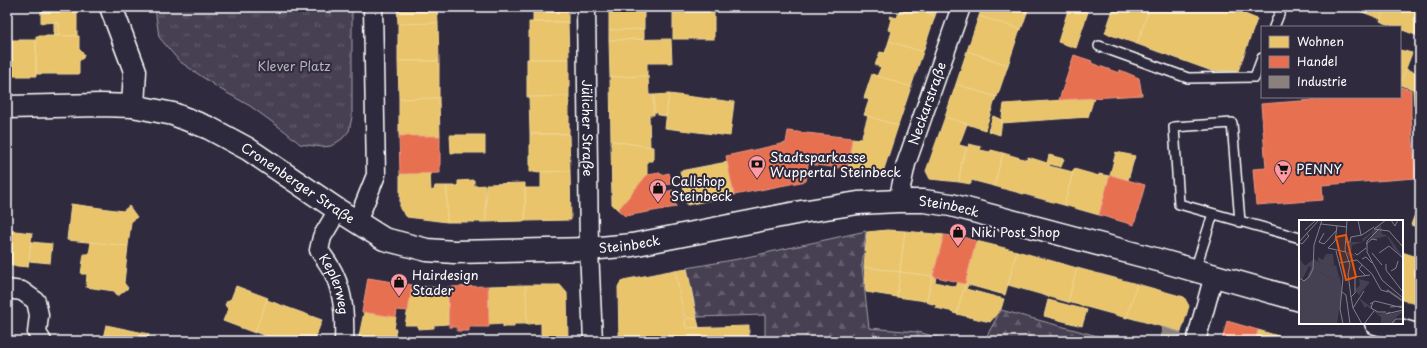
<svg xmlns="http://www.w3.org/2000/svg" width="1427" height="348" viewBox="0 0 1427 348" font-family="'Playpen Sans',sans-serif">
  <style>
    .grass { fill: url(#grass-tufts); stroke: #a2a0a8 }
    .forest { fill: url(#forest-firs); stroke: #a2a0a8 }
    .homes { fill: #e9c46a; stroke: #f0d697 }
    .shops { fill: #e76f51; stroke: #ee9a85 }
    .industry { fill: #8a817c; stroke: #ada7a3 }
    .lines { fill: none; stroke-linecap: round; stroke-linejoin: round }
    .lane-casing { stroke: #fff; stroke-width: 12 }
    .street-casing { stroke: #fff; stroke-width: 21 }
    .secondary-casing { stroke: #fff; stroke-width: 25 }
    .lane { stroke: #2f2a3d; stroke-width: 9 }
    .street { stroke: #2f2a3d; stroke-width: 18 }
    .secondary { stroke: #2f2a3d; stroke-width: 22 }
    .labels { text-anchor: middle; stroke-width: 4; stroke-linejoin: round; paint-order: stroke }
    .park-label { font-size: 13px; fill: #b5b3ba; stroke: #2f2a3d }
    .street-label { font-size: 13px; fill: #fff; stroke: #2f2a3d }
    .poi-label { font-size: 13px; fill: #fff; stroke: #2f2a3d; text-anchor: start }
    .inset-river { fill: none; stroke: #6d6a77; stroke-width: 2 }
    .inset-road { fill: none; stroke: #827f8b; stroke-width: 1 }
    .view { fill: #e8590c; fill-opacity: 0.15; stroke: #e8590c; stroke-width: 2 }
    .inset-edge { fill: none; stroke: #fff; stroke-width: 2 }
  </style>
  <defs>
    <pattern id="grass-tufts" width="24" height="20" patternUnits="userSpaceOnUse"><rect width="24" height="20" fill="#464152"/><path d="M3 7l-1-3M5 7V3M7 7l1-3M15 17l-1-3M17 17v-4M19 17l1-3" fill="none" stroke="#625e6c"/></pattern>
    <pattern id="forest-firs" width="22" height="20" patternUnits="userSpaceOnUse"><rect width="22" height="20" fill="#464152"/><path d="M5 1l3.5 6h-7zM16 11l3.5 6h-7z" fill="#625e6c"/></pattern>
  </defs>
  <rect width="100%" height="100%" fill="#2f2a3d"/>
  <filter id="ink" filterUnits="userSpaceOnUse"><feTurbulence type="fractalNoise" baseFrequency=".025" numOctaves="2"/><feDisplacementMap in="SourceGraphic" scale="8" xChannelSelector="R" yChannelSelector="G"/><feConvolveMatrix kernelMatrix="1 2 1 2 8 2 1 2 1" color-interpolation-filters="sRGB"/></filter>
  <g filter="url(#ink)">
    <path class="grass" d="M 139,7 L 352,7 L 352,117 L 349,131 L 342,139 L 331,146 L 322,147 L 300,144 L 286,132 L 250,106 L 220,89 L 179,61 L 159,37 L 155,8 L 140,11 Z"/>
    <g class="forest">
      <path d="M 866,231 L 862,267 L 869,328 L 917,332 L 954,341 L 765,341 L 765,315 L 697,317 L 687,268 L 738,259 Z"/>
      <path d="M 1001,310 L 1116,341 L 984,341 Z"/>
    </g>
    <g class="homes">
      <path d="M 41,7 L 77,7 L 77,36 L 59,36 L 59,22 L 41,23 Z"/>
      <path d="M 397,7 L 437,7 L 438,23 L 398,24 Z"/>
      <path d="M 527,7 L 568,7 L 568,22 L 533,22 L 533,9 L 528,9 Z"/>
      <path d="M 609,7 L 644,7 L 644,29 L 609,30 Z"/>
      <rect x="673" y="7" width="41" height="32"/>
      <path d="M 901,7 L 907,7 L 935,16 L 923,52 L 889,41 L 892,31 L 888,30 L 891,19 L 889,18 L 890,16 L 897,18 Z"/>
      <path d="M 907,7 L 938,7 L 935,16 Z"/>
      <path d="M 982,7 L 1029,7 L 1021,30 L 979,16 Z"/>
      <path d="M 1069,7 L 1088,12 L 1076,48 L 1058,42 Z"/>
      <path d="M 1114,7 L 1150,7 L 1137,44 L 1105,33 Z"/>
      <path d="M 1150,7 L 1228,7 L 1257,19 L 1238,71 L 1212,71 L 1137,44 Z"/>
      <path d="M 1349,7 L 1385,7 L 1381,19 Z"/>
      <path d="M 1385,7 L 1420,7 L 1420,32 L 1418,36 L 1400,29 L 1400,27 L 1395,27 L 1380,21 Z"/>
      <path d="M 979,16 L 1020,29 L 1008,65 L 967,51 Z"/>
      <rect x="54" y="22" width="5" height="14"/>
      <path d="M 529,22 L 568,22 L 569,59 L 529,59 Z"/>
      <path d="M 438,23 L 439,61 L 398,61 L 398,24 Z"/>
      <path d="M 644,29 L 644,39 L 609,40 L 609,30 Z"/>
      <path d="M 36,36 L 79,36 L 79,49 L 84,54 L 83,58 L 79,61 L 79,74 L 36,74 Z"/>
      <path d="M 671,39 L 672,63 L 647,63 L 647,76 L 610,77 L 609,40 Z"/>
      <rect x="7" y="40" width="29" height="36"/>
      <path d="M 889,41 L 923,52 L 911,87 L 877,76 L 881,67 L 875,65 L 880,52 L 885,53 Z"/>
      <path d="M 1400,50 L 1412,53 L 1400,84 Z"/>
      <path d="M 967,51 L 1008,65 L 997,97 L 956,84 Z"/>
      <path d="M 527,59 L 569,59 L 569,96 L 527,97 Z"/>
      <path d="M 398,61 L 439,61 L 439,98 L 399,99 Z"/>
      <path d="M 1406,69 L 1420,74 L 1420,108 L 1414,105 L 1413,89 L 1400,85 Z"/>
      <path d="M 872,74 L 911,87 L 898,126 L 864,115 L 869,100 L 864,98 Z"/>
      <path d="M 648,76 L 649,95 L 654,95 L 654,115 L 649,115 L 650,147 L 611,141 L 610,77 Z"/>
      <path d="M 956,84 L 996,97 L 985,130 L 945,117 Z"/>
      <path d="M 669,94 L 734,102 L 730,136 L 665,128 Z"/>
      <path d="M 669,94 L 666,116 L 658,115 L 658,113 L 654,112 L 654,95 Z"/>
      <path d="M 569,96 L 569,134 L 530,134 L 529,97 Z"/>
      <path d="M 439,98 L 440,136 L 399,136 L 399,99 Z"/>
      <path d="M 1094,98 L 1088,117 L 1001,123 L 1004,104 Z"/>
      <path d="M 868,116 L 898,126 L 884,169 L 878,173 L 848,169 L 852,138 L 861,139 Z"/>
      <path d="M 993,116 L 1002,120 L 1000,135 L 988,131 Z"/>
      <path d="M 945,117 L 967,124 L 959,145 L 967,147 L 961,165 L 959,182 L 930,179 L 926,171 Z"/>
      <path d="M 530,134 L 569,134 L 570,171 L 530,172 Z"/>
      <path d="M 450,135 L 485,135 L 485,153 L 451,153 Z"/>
      <path d="M 611,141 L 653,147 L 653,161 L 647,161 L 647,175 L 618,210 L 612,204 Z"/>
      <path d="M 969,144 L 981,147 L 980,150 L 990,152 L 991,150 L 1003,153 L 994,186 L 971,180 L 971,184 L 959,182 L 961,165 Z"/>
      <path d="M 1116,152 L 1135,156 L 1128,180 L 1110,175 Z"/>
      <path d="M 1003,153 L 1027,160 L 1028,157 L 1047,163 L 1049,155 L 1064,159 L 1061,167 L 1050,164 L 1049,166 L 1073,172 L 1064,205 L 994,186 Z"/>
      <path d="M 727,162 L 734,195 L 687,205 L 680,171 Z"/>
      <path d="M 1074,169 L 1099,176 L 1099,174 L 1109,176 L 1099,215 L 1064,205 Z"/>
      <path d="M 570,171 L 571,220 L 525,221 L 525,188 L 541,188 L 541,172 Z"/>
      <path d="M 430,173 L 431,191 L 434,190 L 435,186 L 447,186 L 447,222 L 407,217 L 400,209 L 400,174 Z"/>
      <path d="M 474,180 L 474,186 L 485,185 L 486,222 L 447,222 L 447,186 L 458,186 L 458,181 Z"/>
      <path d="M 525,183 L 525,221 L 486,222 L 486,184 Z"/>
      <path d="M 1420,200 L 1420,228 L 1411,225 Z"/>
      <path d="M 71,204 L 123,211 L 129,206 L 137,217 L 131,222 L 128,246 L 67,240 Z"/>
      <path d="M 7,230 L 32,233 L 28,267 L 7,265 Z"/>
      <path d="M 887,230 L 905,231 L 900,272 L 864,267 L 867,232 Z"/>
      <path d="M 905,231 L 944,235 L 933,276 L 900,272 Z"/>
      <path d="M 976,241 L 1017,251 L 1005,295 L 965,284 Z"/>
      <path d="M 31,242 L 52,244 L 50,263 L 29,261 Z"/>
      <path d="M 91,242 L 128,246 L 124,283 L 128,288 L 118,296 L 114,291 L 86,287 L 87,274 L 81,274 L 84,254 L 89,254 Z"/>
      <path d="M 1017,251 L 1077,268 L 1068,302 L 1008,285 Z"/>
      <path d="M 1402,252 L 1420,258 L 1420,305 L 1402,300 Z"/>
      <path d="M 864,267 L 900,272 L 897,297 L 866,292 Z"/>
      <path d="M 1077,268 L 1137,284 L 1127,318 L 1068,302 Z"/>
      <path d="M 687,269 L 697,319 L 685,318 L 675,271 Z"/>
      <path d="M 675,270 L 686,328 L 749,326 L 749,341 L 619,340 L 618,287 L 620,283 L 623,280 Z"/>
      <path d="M 900,272 L 933,276 L 926,301 L 897,297 Z"/>
      <path d="M 933,276 L 936,277 L 935,282 L 956,287 L 958,282 L 965,284 L 957,314 L 953,313 L 954,312 L 936,308 L 936,305 L 926,302 Z"/>
      <path d="M 965,284 L 968,285 L 966,289 L 1004,299 L 1001,309 L 990,322 L 957,314 Z"/>
      <path d="M 1137,284 L 1184,297 L 1189,306 L 1181,332 L 1127,317 Z"/>
      <path d="M 526,285 L 527,324 L 514,324 L 514,327 L 503,327 L 503,324 L 489,325 L 488,286 Z"/>
      <path d="M 526,285 L 560,285 L 567,293 L 568,339 L 541,340 L 541,323 L 527,324 Z"/>
      <path d="M 236,286 L 268,298 L 255,333 L 223,321 L 228,309 L 225,305 L 227,301 L 231,299 Z"/>
      <path d="M 412,286 L 448,288 L 448,324 L 434,325 L 434,328 L 418,329 L 418,325 L 405,325 Z"/>
      <path d="M 267,300 L 322,320 L 314,341 L 279,341 L 255,332 Z"/>
      <path d="M 1048,300 L 1087,310 L 1082,326 L 1044,316 Z"/>
      <path d="M 364,312 L 396,317 L 394,329 L 396,329 L 394,341 L 358,341 Z"/>
      <path d="M 685,318 L 697,319 L 699,327 L 686,328 Z"/>
      <path d="M 106,325 L 149,334 L 148,337 L 159,339 L 158,341 L 100,341 L 101,338 L 103,338 Z"/>
      <path d="M 1258,330 L 1295,341 L 1255,341 Z"/>
      <path d="M 568,339 L 567,341 L 493,341 L 541,340 Z"/>
    </g>
    <g class="shops">
      <path d="M 1074,55 L 1092,61 L 1091,63 L 1119,73 L 1120,70 L 1139,78 L 1142,95 L 1059,100 Z"/>
      <path d="M 1400,87 L 1411,90 L 1411,115 L 1416,178 L 1322,185 L 1323,200 L 1256,205 L 1253,169 L 1266,168 L 1261,104 L 1354,97 L 1400,97 Z"/>
      <path d="M 788,131 L 852,138 L 848,169 L 808,164 L 806,181 L 734,195 L 726,156 L 786,143 Z"/>
      <path d="M 399,136 L 440,136 L 440,173 L 400,174 Z"/>
      <path d="M 660,173 L 661,175 L 669,173 L 672,184 L 663,185 L 665,192 L 673,190 L 676,207 L 625,216 L 618,210 L 647,175 Z"/>
      <path d="M 1110,175 L 1145,185 L 1134,225 L 1099,215 Z"/>
      <path d="M 944,235 L 963,237 L 976,241 L 965,284 L 933,276 Z"/>
      <path d="M 368,278 L 412,285 L 408,311 L 397,310 L 396,317 L 362,312 Z"/>
      <path d="M 488,286 L 489,327 L 469,327 L 469,331 L 457,331 L 457,327 L 449,327 L 448,287 Z"/>
      <path d="M 1227,321 L 1258,330 L 1255,341 L 1222,341 Z"/>
    </g>
    <path class="industry" d="M 1163,327 L 1181,332 L 1179,341 L 1159,341 Z"/>
    <g class="lines">
      <g class="lane-casing">
        <g id="lane">
          <path d="M 1274,27 L 1282,7"/>
          <path d="M 1099,46 L 1188,78 L 1255,77 L 1262,58"/>
          <path d="M 1240,222 L 1232,123 L 1174,127 L 1179,204 L 1300,238"/>
          <path d="M 1195,270 L 1213,214"/>
        </g>
      </g>
      <g class="street-casing">
        <g id="street">
          <path id="s1" d="M 586,7 L 589,249 L 593,341"/>
          <path id="s2" d="M 898,201 L 906,164 L 961,7"/>
          <path id="s3" d="M 338,210 L 322,237 L 319,250 C 324,258 330,265 334,274 C 344,295 345,318 344,341"/>
          <path d="M 357,222 L 376,175 L 373,7"/>
          <path d="M 7,289 L 22,291 L 36,301 L 39,315 L 37,333 L 42,341"/>
          <path d="M 1196,341 L 1214,275"/>
        </g>
      </g>
      <g class="secondary-casing">
        <g id="secondary">
          <path d="M 111,7 L 135,71 L 133,106"/>
          <path id="s4" d="M 7,107 L 101,105 L 133,106 L 173,114 L 209,128 L 248,149 L 338,210 L 384,239 L 427,250 L 454,252 L 589,249 L 632,245 L 801,212 L 858,203 L 898,201 L 924,201 L 951,205 L 1162,261 L 1300,300"/>
          <path d="M 1376,323 L 1420,336"/>
        </g>
      </g>
      <use href="#lane" class="lane"/>
      <use href="#street" class="street"/>
      <use href="#secondary" class="secondary"/>
    </g>
  </g>
  <defs>
    <g id="bank-pin" transform="scale(0.9)"><path d="M0 17L-7.5 6A9.5 9.5 0 1 1 7.5 6Z" fill="#ff9aa2" stroke="#2f2a3d"/><path d="M-6-4H6V4H-6ZM0-2.3a2.3 2.3 0 1 0 0 4.6a2.3 2.3 0 1 0 0-4.6Z" fill="#111"/></g>
    <g id="supermarket-pin" transform="scale(0.9)"><path d="M0 17L-7.5 6A9.5 9.5 0 1 1 7.5 6Z" fill="#ff9aa2" stroke="#2f2a3d"/><path d="M-6-5.5h2.5l.6 2H6L4.5 2H-2.5L-4.4-4H-6ZM-1.5 3.2a1.3 1.3 0 1 0 .1 0ZM3 3.2a1.3 1.3 0 1 0 .1 0Z" fill="#111"/></g>
    <g id="shop-pin" transform="scale(0.9)"><path d="M0 17L-7.5 6A9.5 9.5 0 1 1 7.5 6Z" fill="#ff9aa2" stroke="#2f2a3d"/><path d="M-5-2.5h2.3a2.7 3.5 0 0 1 5.4 0H5L5.5 6h-11ZM-1.5-2.5h3a1.5 2.3 0 0 0-3 0Z" fill="#111"/></g>
  </defs>
  <g fill-rule="evenodd">
    <use href="#bank-pin" x="757" y="164"/>
    <use href="#supermarket-pin" x="1283" y="169"/>
    <use href="#shop-pin" x="658" y="188"/>
    <use href="#shop-pin" x="958" y="232"/>
    <use href="#shop-pin" x="399" y="282"/>
  </g>
  <g class="labels">
    <g class="park-label">
      <text x="294" y="71">Klever Platz</text>
    </g>
    <g class="street-label">
      <text dy="5" stroke="none"><textPath href="#s2" startOffset="102">Neckarstraße</textPath></text>
      <text dy="5" stroke="none"><textPath href="#s1" startOffset="121">Jülicher Straße</textPath></text>
      <text dy="5" stroke="none"><textPath href="#s4" startOffset="310">Cronenberger Straße</textPath></text>
      <text dy="5" stroke="none"><textPath href="#s4" startOffset="984">Steinbeck</textPath></text>
      <text dy="5" stroke="none"><textPath href="#s4" startOffset="660">Steinbeck</textPath></text>
      <text dy="5" stroke="none"><textPath href="#s3" startOffset="83">Keplerweg</textPath></text>
    </g>
    <g class="poi-label">
      <text x="770" y="162">Stadtsparkasse<tspan x="770" dy="15">Wuppertal Steinbeck</tspan></text>
      <text x="1296" y="174">PENNY</text>
      <text x="671" y="186">Callshop<tspan x="671" dy="15">Steinbeck</tspan></text>
      <text x="971" y="237">Niki Post Shop</text>
      <text x="412" y="280">Hairdesign<tspan x="412" dy="15">Stader</tspan></text>
    </g>
  </g>
  <g transform="translate(1299 220)">
    <rect width="104" height="104" fill="#2f2a3d"/>
    <path d="M 15,39 L 23,44 L 33,44 L 27,55 L 14,49 Z" fill="#464152"/>
    <path d="M 82,5 L 83,14 L 87,15 L 90,17 L 104,37 L 95,29 L 88,16 L 71,20 L 76,7 ZM 73,8 L 74,12 L 64,22 L 53,25 L 52,33 L 57,36 L 51,35 L 50,38 L 48,32 L 51,32 L 49,22 L 64,22 L 63,19 L 73,12 ZM 15,39 L 15,49 L 34,59 L 41,57 L 43,70 L 38,104 L 0,104 L 0,59 L 3,61 L 8,58 L 12,47 L 7,45 ZM 60,78 L 71,86 L 73,84 L 73,88 L 80,94 L 87,92 L 87,95 L 104,91 L 104,92 L 97,97 L 96,103 L 82,104 L 82,97 L 68,86 L 66,88 Z" fill="#464152"/>
    <path d="M 27,34 L 34,34 L 35,46 L 37,45 L 40,57 L 34,59 L 26,55 L 33,44 L 23,44 L 19,41 L 19,37 L 24,40 ZM 0,38 L 5,45 L 10,46 L 3,60 L 0,58 ZM 60,59 L 71,62 L 60,75 L 56,70 L 61,65 Z" fill="#464152"/>
    <path class="inset-river" d="M 88,70 L 104,81"/>
    <path class="inset-road" d="M 48,0 L 46,30 L 51,45 L 49,54 L 52,77 L 54,88 L 63,104M 59,0 L 62,15M 87,0 L 75,9 L 90,11 L 104,27M 92,0 L 96,6 L 99,0M 22,4 L 48,7M 38,6 L 36,21 L 29,28 L 47,32M 6,10 L 17,0M 79,10 L 68,21 L 68,32 L 83,60 L 104,78M 25,13 L 20,22 L 25,24 L 37,11M 0,22 L 3,24 L 10,16 L 8,14M 0,22 L 20,0M 47,22 L 51,22 L 52,17 L 63,15 L 75,7M 67,24 L 73,19 L 78,20M 37,31 L 44,58 L 41,89 L 44,104M 56,33 L 58,35 L 67,28M 73,33 L 83,45M 80,33 L 90,26 L 104,38M 63,39 L 67,37 L 73,43M 40,43 L 58,40 L 73,54 L 82,70 L 89,72M 87,44 L 87,50 L 104,72M 63,45 L 60,49 L 67,56M 92,51 L 97,48 L 99,41M 0,58 L 5,61 L 10,57 L 14,49 L 15,25 L 23,0M 43,72 L 47,75 L 51,104M 52,77 L 56,73 L 56,57 L 71,55M 74,82 L 72,88 L 79,92 L 87,92M 71,84 L 76,81 L 104,88M 91,87 L 104,86M 54,88 L 65,71M 91,92 L 87,94 L 104,90M 65,104 L 75,91M 92,104 L 97,99 L 104,99"/>
    <path class="view" d="M 47,15 L 57,57 L 47,60 L 37,17 Z"/>
    <rect width="104" height="104" class="inset-edge"/>
  </g>
  <rect width="1427" height="348" fill="none" stroke="#2f2a3d" stroke-width="24"/>
  <rect x="12" y="12" width="1403" height="324" fill="none" stroke="#fff" stroke-width="1.5" filter="url(#ink)"/>
  <rect x="1261" y="26" width="140" height="72" fill="#2f2a3d" stroke="#827f8b"/>
  <rect x="1269" y="36" width="20" height="12" fill="#e9c46a" stroke="#827f8b"/>
  <text x="1297" y="46" font-size="12" fill="#ffffff">Wohnen</text>
  <rect x="1269" y="56" width="20" height="12" fill="#e76f51" stroke="#827f8b"/>
  <text x="1297" y="66" font-size="12" fill="#ffffff">Handel</text>
  <rect x="1269" y="76" width="20" height="12" fill="#8a817c" stroke="#827f8b"/>
  <text x="1297" y="86" font-size="12" fill="#ffffff">Industrie</text>
</svg>
